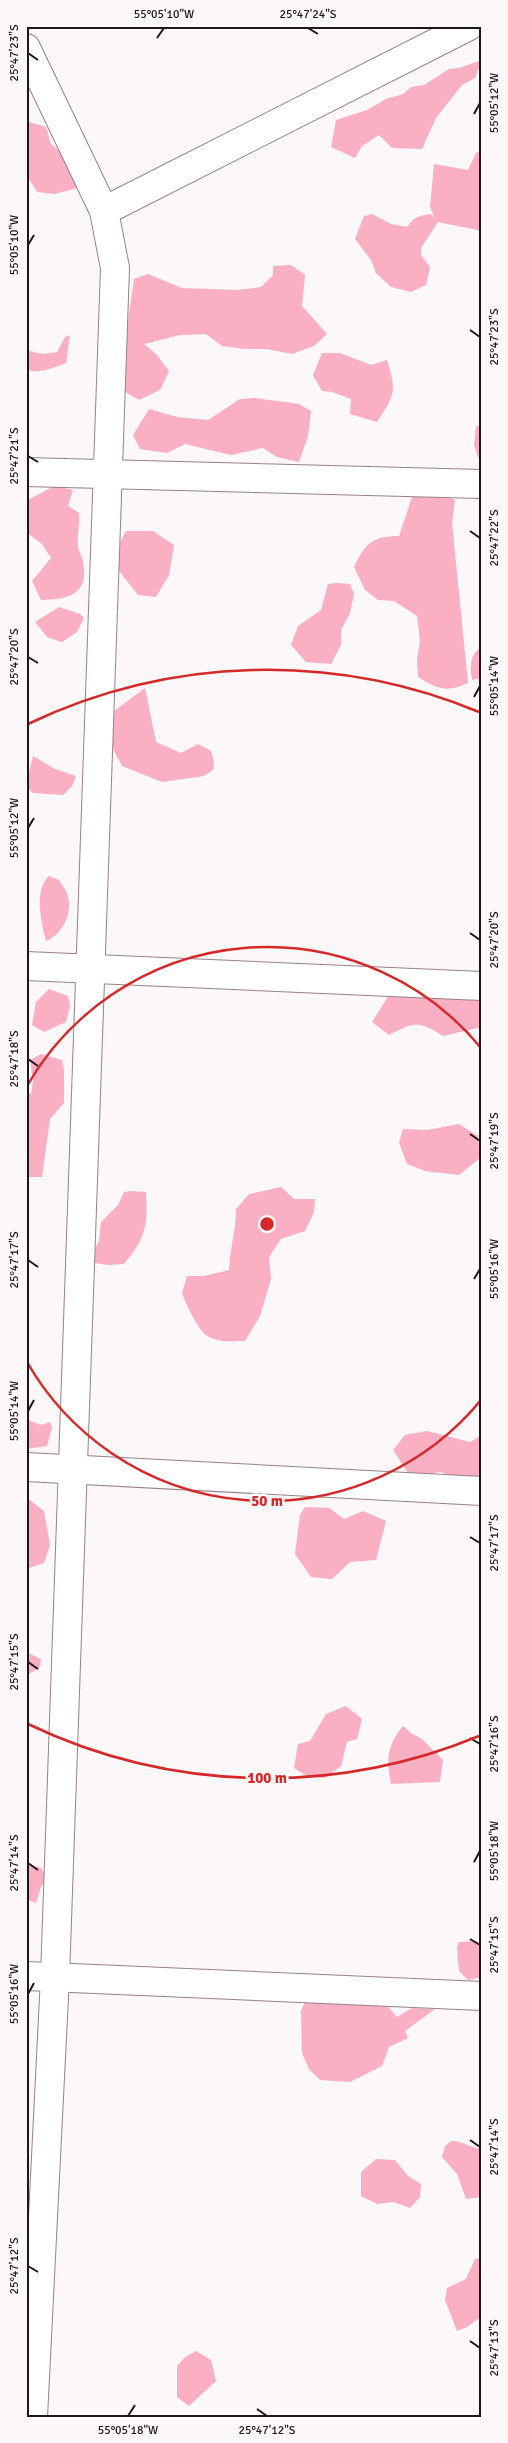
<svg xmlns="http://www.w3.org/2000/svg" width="508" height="2443" viewBox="0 0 508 2443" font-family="Signika,sans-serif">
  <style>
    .forest { fill: #faafc3 }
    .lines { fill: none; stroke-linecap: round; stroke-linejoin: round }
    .street-casing { stroke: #988187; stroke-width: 30 }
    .street { stroke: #fff; stroke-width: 28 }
    .ticks { fill: none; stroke: #1f1618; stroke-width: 2 }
    .ring { fill: none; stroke: #d62828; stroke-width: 2.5 }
    .centre { fill: #d62828; stroke: #fcf7f8; stroke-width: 2.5 }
    .ring-label { font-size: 15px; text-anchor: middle; font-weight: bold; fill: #d62828; stroke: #fcf7f8; stroke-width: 5; stroke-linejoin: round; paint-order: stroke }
    .neatline { fill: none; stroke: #1f1618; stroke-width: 2 }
    .ticks-label { font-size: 12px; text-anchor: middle; fill: #1f1618 }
  </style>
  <rect width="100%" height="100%" fill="#fcf7f8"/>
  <g class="forest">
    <path d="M 482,60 L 475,78 L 462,85 L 436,118 L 422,149 L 392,148 L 379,135 L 362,146 L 355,158 L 331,147 L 336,120 L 367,110 L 386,99 L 403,94 L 411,87 L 424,85 L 449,69 L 459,68 Z"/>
    <path d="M 26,121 L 46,127 L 51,144 L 69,159 L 77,188 L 55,194 L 37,192 L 26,174 Z"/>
    <path d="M 482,150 L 482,231 L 438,222 L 421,248 L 421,255 L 430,267 L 426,285 L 411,292 L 391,287 L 376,273 L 371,260 L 355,239 L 364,216 L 372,214 L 391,224 L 407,227 C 412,218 420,215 431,214 L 435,219 L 430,207 L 434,164 L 468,170 L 476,153 Z"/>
    <path d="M 291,265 L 305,275 L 302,306 L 327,334 L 314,346 L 292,354 L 266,349 L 245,349 L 222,346 L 206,334 L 180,335 L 144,344 L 157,355 L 169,371 L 160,390 L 139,400 L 118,388 L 134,279 L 148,274 L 182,288 L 237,290 L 261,287 L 273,275 L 273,266 Z"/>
    <path d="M 70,335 L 66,363 C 55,367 37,375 26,369 L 26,350 L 42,354 L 57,352 L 65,337 Z"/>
    <path d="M 322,353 L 340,353 L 371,365 L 387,360 C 397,393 395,394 377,422 L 350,414 L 351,399 L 332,392 L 322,391 L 313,375 Z"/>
    <path d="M 255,398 L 299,404 L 311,411 L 308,436 L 299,462 L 277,457 L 263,448 L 231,455 L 185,444 L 167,453 L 140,449 L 133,435 L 149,409 L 177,417 L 208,420 L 240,399 Z"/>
    <path d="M 482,424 L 482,458 L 478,457 L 474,445 L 476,427 Z"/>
    <path d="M 54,486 L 73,490 L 68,506 L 79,513 C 80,524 77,536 78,547 C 79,551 81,555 82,558 C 91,594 70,599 41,600 L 32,581 L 51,558 L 42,544 L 26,532 L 26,501 Z"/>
    <path d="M 432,490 L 455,500 L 452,523 L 468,683 C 446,693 438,689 418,677 L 417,659 L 420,641 L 417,616 L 394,601 L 378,600 L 365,590 L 354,567 C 365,544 372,536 399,536 L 413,494 Z"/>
    <path d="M 126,531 L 153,531 L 174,545 L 169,575 L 156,597 L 138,595 L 116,567 L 117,548 Z"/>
    <path d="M 336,583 L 350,584 L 354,594 L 350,613 L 341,630 L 341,645 L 331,664 L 306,662 L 291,645 L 298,626 L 321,610 L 328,584 Z"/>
    <path d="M 59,607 L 80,614 L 84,618 L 77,632 L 62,642 L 47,637 L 35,622 Z"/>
    <path d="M 482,647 L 482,678 L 472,680 C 470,667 469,654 482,647 Z"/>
    <path d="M 145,688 L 156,742 L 181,753 L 198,744 L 211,751 L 214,762 L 213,770 L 204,776 L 162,782 L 122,766 L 114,751 L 110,730 L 114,711 Z"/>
    <path d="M 33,756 L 55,769 L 76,776 L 72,786 L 63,795 L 33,793 L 26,786 Z"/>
    <path d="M 49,876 L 59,880 C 62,885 66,890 67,894 C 74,912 62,935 46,941 C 42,924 33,890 49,876 Z"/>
    <path d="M 397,982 L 482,997 L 482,1027 L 443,1036 C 417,1020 415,1022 389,1035 L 372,1022 Z"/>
    <path d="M 49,989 L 68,996 L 70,1006 L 66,1022 L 44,1032 L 32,1025 L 36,1002 Z"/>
    <path d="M 41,1054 L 62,1060 L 64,1071 L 64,1103 L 50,1119 L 42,1177 L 26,1177 L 26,1139 L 28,1136 L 26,1092 L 31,1094 L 33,1081 L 30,1060 Z"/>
    <path d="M 459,1124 L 478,1136 L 480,1158 L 459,1175 L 425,1171 L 407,1164 L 399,1142 L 403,1129 L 427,1130 Z"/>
    <path d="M 281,1187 L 294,1199 L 315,1199 L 314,1212 L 305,1231 L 281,1239 L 269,1257 L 271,1279 L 260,1316 L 245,1341 C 233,1341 216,1343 206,1335 C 197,1328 186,1304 182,1293 L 187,1276 L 204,1276 L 229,1270 C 230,1249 236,1230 236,1209 L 249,1194 Z"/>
    <path d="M 130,1191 L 146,1192 C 148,1225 146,1238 124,1264 L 108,1265 L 88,1262 L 99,1241 L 101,1222 L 118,1205 L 124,1192 Z"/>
    <path d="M 26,1419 L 41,1425 L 50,1422 L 52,1428 L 47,1446 L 26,1449 Z"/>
    <path d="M 427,1431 L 470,1442 L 482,1435 L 482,1485 L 440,1472 L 412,1479 L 393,1450 L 405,1435 Z"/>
    <path d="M 26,1497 L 44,1511 L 50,1545 L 44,1563 L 29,1568 L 26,1566 Z"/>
    <path d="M 305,1507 L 329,1508 L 344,1519 L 363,1511 L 386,1521 L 376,1560 L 350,1562 L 332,1579 L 311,1577 L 295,1554 L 300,1515 Z"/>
    <path d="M 26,1652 L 41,1659 L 40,1667 L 26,1676 Z"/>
    <path d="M 346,1706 L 362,1719 L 357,1739 L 347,1742 L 341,1766 L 325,1778 L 307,1776 L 294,1768 L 298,1744 L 310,1741 L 326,1714 Z"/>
    <path d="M 403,1726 L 411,1733 L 422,1739 L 443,1760 L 440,1782 L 391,1784 C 386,1760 387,1745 403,1726 Z"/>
    <path d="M 26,1864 L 41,1868 L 48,1878 L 41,1887 L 36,1903 L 26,1899 Z"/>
    <path d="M 475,1941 L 482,1944 L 482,1977 L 468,1980 L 459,1971 L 457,1948 L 459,1942 Z"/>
    <path d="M 309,1992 L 384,2002 L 397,2017 L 412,2008 L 435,2009 L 405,2031 L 408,2038 L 389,2047 L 382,2066 L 350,2082 L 320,2080 L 309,2069 L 302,2053 L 301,2011 Z"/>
    <path d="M 451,2141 C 464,2141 469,2148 482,2149 L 482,2197 L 466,2199 L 457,2174 L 442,2157 L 445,2146 Z"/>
    <path d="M 376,2159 L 395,2160 L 408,2176 L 421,2184 L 420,2197 L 410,2208 L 393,2202 L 377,2204 L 361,2196 L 361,2172 Z"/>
    <path d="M 482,2258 L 482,2316 L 467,2327 L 457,2331 L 445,2300 L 447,2288 L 466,2279 L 475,2259 Z"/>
    <path d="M 196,2351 L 211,2360 L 216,2381 L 189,2406 L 177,2397 L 177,2366 L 185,2357 Z"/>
  </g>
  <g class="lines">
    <g class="street-casing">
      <g id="street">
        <path d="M 26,48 L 104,211 L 115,268 L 55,1977 L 33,2417"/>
        <path d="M 104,211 L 469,26"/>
        <path d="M 26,472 L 482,484"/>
        <path d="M 26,966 L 482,986"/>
        <path d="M 26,1467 L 482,1491"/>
        <path d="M 26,1976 L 482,1996"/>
      </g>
    </g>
    <use href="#street" class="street"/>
  </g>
  <path class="ticks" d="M 308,28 L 318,34M 157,38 L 164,28M 28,53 L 38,60M 474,114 L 480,103M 28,245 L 34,235M 470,330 L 480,337M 28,456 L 38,462M 470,531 L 480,538M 28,657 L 38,663M 474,697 L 480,686M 28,828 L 34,818M 470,933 L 480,940M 28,1059 L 38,1066M 470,1134 L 480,1141M 28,1260 L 38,1267M 474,1279 L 480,1269M 28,1411 L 34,1400M 470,1537 L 480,1543M 28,1662 L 38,1669M 470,1738 L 480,1744M 474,1862 L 480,1851M 28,1863 L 38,1870M 470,1939 L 480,1945M 28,1994 L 34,1983M 470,2140 L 480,2147M 28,2266 L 38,2272M 470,2341 L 480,2348M 257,2409 L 267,2416M 128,2416 L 135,2405"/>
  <g class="ring">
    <path d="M481 1400A277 277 0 0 1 27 1362M27 1086A277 277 0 0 1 481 1048"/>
    <path d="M479 1736A554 554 0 0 1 28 1724M28 724A554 554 0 0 1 479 712"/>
  </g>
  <circle cx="267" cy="1224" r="8" class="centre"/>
  <g class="ring-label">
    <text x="267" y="1506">50 m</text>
    <text x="267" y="1783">100 m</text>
  </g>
  <rect width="508" height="2443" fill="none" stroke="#fcf7f8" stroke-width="55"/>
  <rect x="28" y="28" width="452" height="2388" class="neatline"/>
  <g class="ticks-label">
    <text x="164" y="18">55°05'10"W</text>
    <text x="308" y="18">25°47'24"S</text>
    <text transform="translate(14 53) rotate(-90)" y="4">25°47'23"S</text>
    <text transform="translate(494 103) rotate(-90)" y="4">55°05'12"W</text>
    <text transform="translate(14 245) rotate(-90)" y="4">55°05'10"W</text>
    <text transform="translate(494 337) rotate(-90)" y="4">25°47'23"S</text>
    <text transform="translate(14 456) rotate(-90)" y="4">25°47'21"S</text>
    <text transform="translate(494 538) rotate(-90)" y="4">25°47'22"S</text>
    <text transform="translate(14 657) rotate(-90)" y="4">25°47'20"S</text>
    <text transform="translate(494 686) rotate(-90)" y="4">55°05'14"W</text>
    <text transform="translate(14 828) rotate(-90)" y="4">55°05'12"W</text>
    <text transform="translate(494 940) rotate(-90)" y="4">25°47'20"S</text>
    <text transform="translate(14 1059) rotate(-90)" y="4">25°47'18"S</text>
    <text transform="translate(494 1141) rotate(-90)" y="4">25°47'19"S</text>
    <text transform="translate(14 1260) rotate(-90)" y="4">25°47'17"S</text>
    <text transform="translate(494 1269) rotate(-90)" y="4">55°05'16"W</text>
    <text transform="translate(14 1411) rotate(-90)" y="4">55°05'14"W</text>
    <text transform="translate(494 1543) rotate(-90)" y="4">25°47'17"S</text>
    <text transform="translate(14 1662) rotate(-90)" y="4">25°47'15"S</text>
    <text transform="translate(494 1744) rotate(-90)" y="4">25°47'16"S</text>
    <text transform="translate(494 1851) rotate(-90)" y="4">55°05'18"W</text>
    <text transform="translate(14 1863) rotate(-90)" y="4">25°47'14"S</text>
    <text transform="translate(494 1945) rotate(-90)" y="4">25°47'15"S</text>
    <text transform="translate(14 1994) rotate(-90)" y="4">55°05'16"W</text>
    <text transform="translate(494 2147) rotate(-90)" y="4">25°47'14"S</text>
    <text transform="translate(14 2266) rotate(-90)" y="4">25°47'12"S</text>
    <text transform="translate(494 2348) rotate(-90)" y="4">25°47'13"S</text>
    <text x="128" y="2434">55°05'18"W</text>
    <text x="267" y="2434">25°47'12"S</text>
  </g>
</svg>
